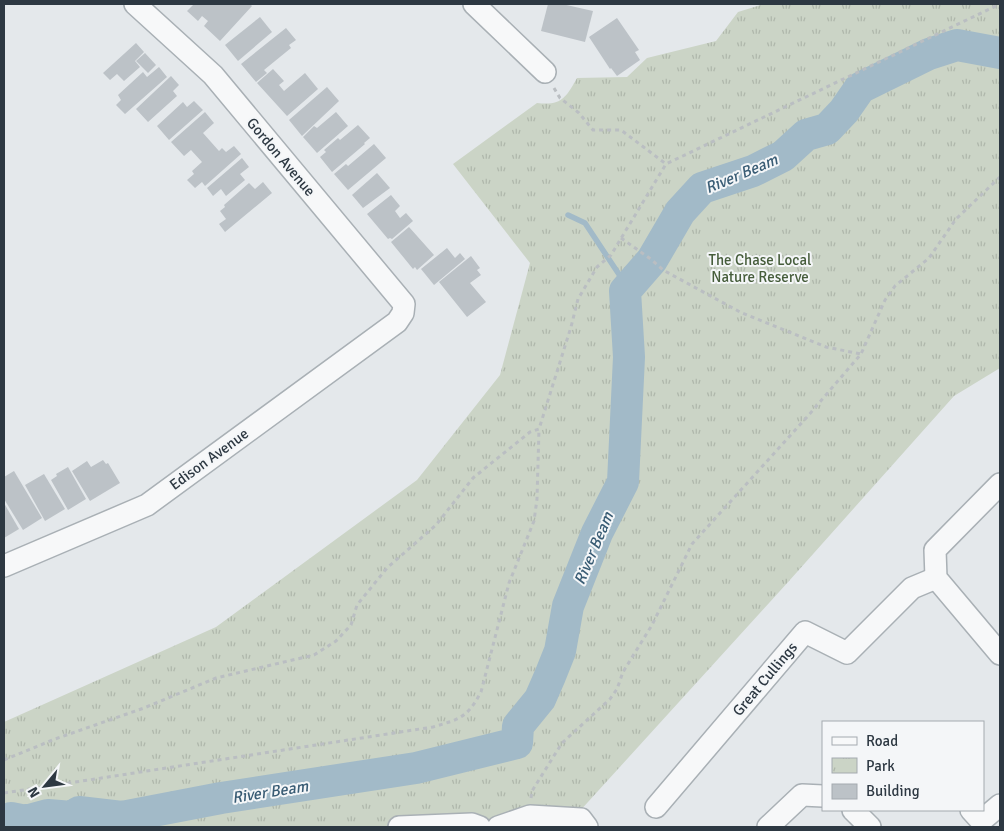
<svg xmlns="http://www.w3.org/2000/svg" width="1004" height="831" viewBox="0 0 1004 831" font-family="Signika,sans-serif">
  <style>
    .park { fill: url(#park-tufts) }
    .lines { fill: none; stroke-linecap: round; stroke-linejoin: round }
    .stream { stroke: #a2bac8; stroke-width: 5.5 }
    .river { stroke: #a2bac8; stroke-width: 32 }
    .building { fill: #bcc2c7 }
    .minor-casing { stroke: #a9b0b5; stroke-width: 24 }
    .path { stroke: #babec2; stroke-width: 3; stroke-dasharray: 4 4; stroke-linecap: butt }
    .minor { stroke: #f7f8f9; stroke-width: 21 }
    .labels { text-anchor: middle; stroke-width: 4; stroke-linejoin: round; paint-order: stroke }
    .street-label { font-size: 15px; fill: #2d3842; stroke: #f4f6f8 }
    .park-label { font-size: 15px; fill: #465d3b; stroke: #f4f6f8 }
    .water-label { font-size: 16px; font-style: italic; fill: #395c74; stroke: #f4f6f8 }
  </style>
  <defs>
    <pattern id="park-tufts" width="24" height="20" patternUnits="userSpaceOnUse" patternTransform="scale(1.25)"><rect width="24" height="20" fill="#cbd4c6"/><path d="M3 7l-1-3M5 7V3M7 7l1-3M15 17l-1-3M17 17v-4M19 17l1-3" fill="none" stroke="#afb7ab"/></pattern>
  </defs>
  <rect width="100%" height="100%" fill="#e4e8eb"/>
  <path class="park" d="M 764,4 L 1000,4 L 1000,368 L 954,396 L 789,581 L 578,813 L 506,827 L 4,827 L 4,722 L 216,627 L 417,480 L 500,375 L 530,263 L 453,164 L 537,103 C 561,106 566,98 577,78 L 627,77 L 647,58 L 716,41 L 738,12 Z"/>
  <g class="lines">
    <path class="stream" d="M 568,215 L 585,223 L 628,288"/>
    <path class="river" d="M 4,822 L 11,818 L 26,821 L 48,815 L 72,817 L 79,812 L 122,817 L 221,798 L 416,768 L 517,743 L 518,726 L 540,699 L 550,676 L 560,651 L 568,606 L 597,533 L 623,482 L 629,357 L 625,291 L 652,260 L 680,212 L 702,188 L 753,171 L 783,156 L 806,135 L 827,129 L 844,111 L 860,88 L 929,54 L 957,45 L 1000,53"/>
  </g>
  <g class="building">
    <path d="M 194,4 L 250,4 L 252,6 L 220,41 L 204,26 L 208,21 L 202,16 L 198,21 L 187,11 Z"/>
    <path d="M 548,4 L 562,4 L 593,11 L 585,42 L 541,31 Z"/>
    <path d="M 260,17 L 272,32 L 238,61 L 225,45 Z"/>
    <path d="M 617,18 L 639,50 L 635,52 L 640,60 L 617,76 L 611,68 L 610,69 L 589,37 Z"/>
    <path d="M 286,28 L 296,40 L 289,45 L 291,48 L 264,70 L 267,73 L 256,82 L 241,64 Z"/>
    <path d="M 136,43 L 144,52 L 135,61 L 140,67 L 124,81 L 117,74 L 110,80 L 103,73 Z"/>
    <path d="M 145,53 L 156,65 L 148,73 L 136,61 Z"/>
    <path d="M 159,67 L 167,77 L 125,114 L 116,105 L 121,100 L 118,95 L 143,72 L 147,77 Z"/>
    <path d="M 273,69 L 284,81 L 279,85 L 284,91 L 305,73 L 318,89 L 287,116 L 257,83 Z"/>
    <path d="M 171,76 L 179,85 L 173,91 L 177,96 L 148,122 L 136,109 Z"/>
    <path d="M 327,87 L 339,101 L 302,136 L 289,120 Z"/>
    <path d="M 194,101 L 203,110 L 169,140 L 157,126 L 183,102 L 187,107 Z"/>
    <path d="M 205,112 L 214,123 L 203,133 L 219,151 L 222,148 L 226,152 L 234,146 L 241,154 L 205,186 L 202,182 L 195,188 L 187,180 L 194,174 L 192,171 L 202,162 L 191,150 L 184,156 L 171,142 Z"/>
    <path d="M 336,112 L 348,126 L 317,153 L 303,137 L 314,126 L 317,128 Z"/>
    <path d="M 358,125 L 370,138 L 364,143 L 365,144 L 332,172 L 320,157 L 326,152 L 324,150 L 338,138 L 340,140 Z"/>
    <path d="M 374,144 L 386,158 L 348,190 L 334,174 L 346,164 L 348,166 Z"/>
    <path d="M 242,158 L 249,167 L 240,174 L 245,180 L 226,196 L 221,189 L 213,196 L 207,188 Z"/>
    <path d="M 377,173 L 390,188 L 363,208 L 352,195 Z"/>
    <path d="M 263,182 L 272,193 L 225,232 L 219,224 L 226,219 L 220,211 L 225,207 L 224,205 L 249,183 L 255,189 Z"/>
    <path d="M 391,195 L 400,206 L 395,211 L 400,218 L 406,213 L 413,221 L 392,239 L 390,238 L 388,239 L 367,214 Z"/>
    <path d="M 409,227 L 434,255 L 417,270 L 415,267 L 413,269 L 391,242 Z"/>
    <path d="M 447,248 L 455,258 L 460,253 L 465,259 L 434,285 L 421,269 Z"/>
    <path d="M 471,256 L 480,268 L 477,270 L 481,275 L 470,283 L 486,302 L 467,317 L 439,282 Z"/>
    <path d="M 103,460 L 106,464 L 108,463 L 120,483 L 90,501 L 72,471 L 87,461 L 91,467 Z"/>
    <path d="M 68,467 L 86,499 L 68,510 L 51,480 L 57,476 L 56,474 Z"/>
    <path d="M 14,471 L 42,518 L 23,530 L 4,499 L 4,477 Z"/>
    <path d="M 44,474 L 65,509 L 45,521 L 25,485 Z"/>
    <path d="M 4,503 L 19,529 L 4,538 Z"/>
  </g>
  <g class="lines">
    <g class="minor-casing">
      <g id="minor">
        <path d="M 474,4 L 545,72"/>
        <path d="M 1000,484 L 935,550 L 936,578 L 1000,654"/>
        <path d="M 4,566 L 147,505 L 397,322 L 403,313 L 404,304 L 213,75 L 135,4"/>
        <path d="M 656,807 L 805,632 L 847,653 L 912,588 L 936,578"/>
        <path d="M 853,810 L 870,827"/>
        <path d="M 971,810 L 981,821 L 1000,805"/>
        <path d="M 399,827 L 472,824 L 480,827"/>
        <path d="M 498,827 L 530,816 L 581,819 L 587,827"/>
        <path d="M 768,827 L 802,795 L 823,796"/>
      </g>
    </g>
    <g class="path">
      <path d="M 554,88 L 560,98 L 579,113 L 593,130 L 621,130 L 666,164"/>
      <path d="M 621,238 L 652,260 L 663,270 L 740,312 L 826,347 L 861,354"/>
      <path d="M 4,760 L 55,739 L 144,708 L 216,678 L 314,655 L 336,641 L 351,625 L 357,605 L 387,568 L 436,525 L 473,478 L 530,432 L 539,429 L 571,327 L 578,299 L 597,267 L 611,255 L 666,164 L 1000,4"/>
      <path d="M 4,793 L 433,727 C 460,719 467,718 481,692 L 509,583 L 534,521 L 537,499 L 539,429"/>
      <path d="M 531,798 L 532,791 L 562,743 L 610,699 L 617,689 L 623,672 L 652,625 L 692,544 L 807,417 L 861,354 L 885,300 L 895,286 L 929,258 L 956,219 L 1000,177"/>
    </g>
    <use href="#minor" class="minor"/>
  </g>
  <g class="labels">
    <g class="street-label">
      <text transform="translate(281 157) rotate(50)" y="5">Gordon Avenue</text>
      <text transform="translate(209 459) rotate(-36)" y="5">Edison Avenue</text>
      <text transform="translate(765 679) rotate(-50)" y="5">Great Cullings</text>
    </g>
    <g class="park-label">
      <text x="760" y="265">The Chase Local<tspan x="760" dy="17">Nature Reserve</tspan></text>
    </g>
    <g class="water-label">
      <text transform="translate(741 173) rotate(-23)" y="6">River Beam</text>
      <text transform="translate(593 548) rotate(-67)" y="6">River Beam</text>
      <text transform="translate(270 791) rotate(-9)" y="6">River Beam</text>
    </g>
  </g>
  <rect width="1004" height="831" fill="none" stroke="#2d3842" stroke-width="10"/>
  <rect x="822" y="721" width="162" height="90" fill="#f4f6f8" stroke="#a4aaaf"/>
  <rect x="832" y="737" width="25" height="8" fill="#f7f8f9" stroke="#a4aaaf"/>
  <text x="866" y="746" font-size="15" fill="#2d3842">Road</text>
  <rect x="832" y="758" width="25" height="15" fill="url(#park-tufts)" stroke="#a4aaaf"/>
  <text x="866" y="771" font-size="15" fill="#2d3842">Park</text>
  <rect x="832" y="784" width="25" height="15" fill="#bcc2c7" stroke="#a4aaaf"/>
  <text x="866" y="796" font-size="15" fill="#2d3842">Building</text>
  <g transform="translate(45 786) rotate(241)" stroke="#f4f6f8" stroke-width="4" paint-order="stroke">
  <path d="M0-4L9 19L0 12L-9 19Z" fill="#2d3842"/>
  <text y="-8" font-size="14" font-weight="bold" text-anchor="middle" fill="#2d3842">N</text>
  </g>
</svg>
